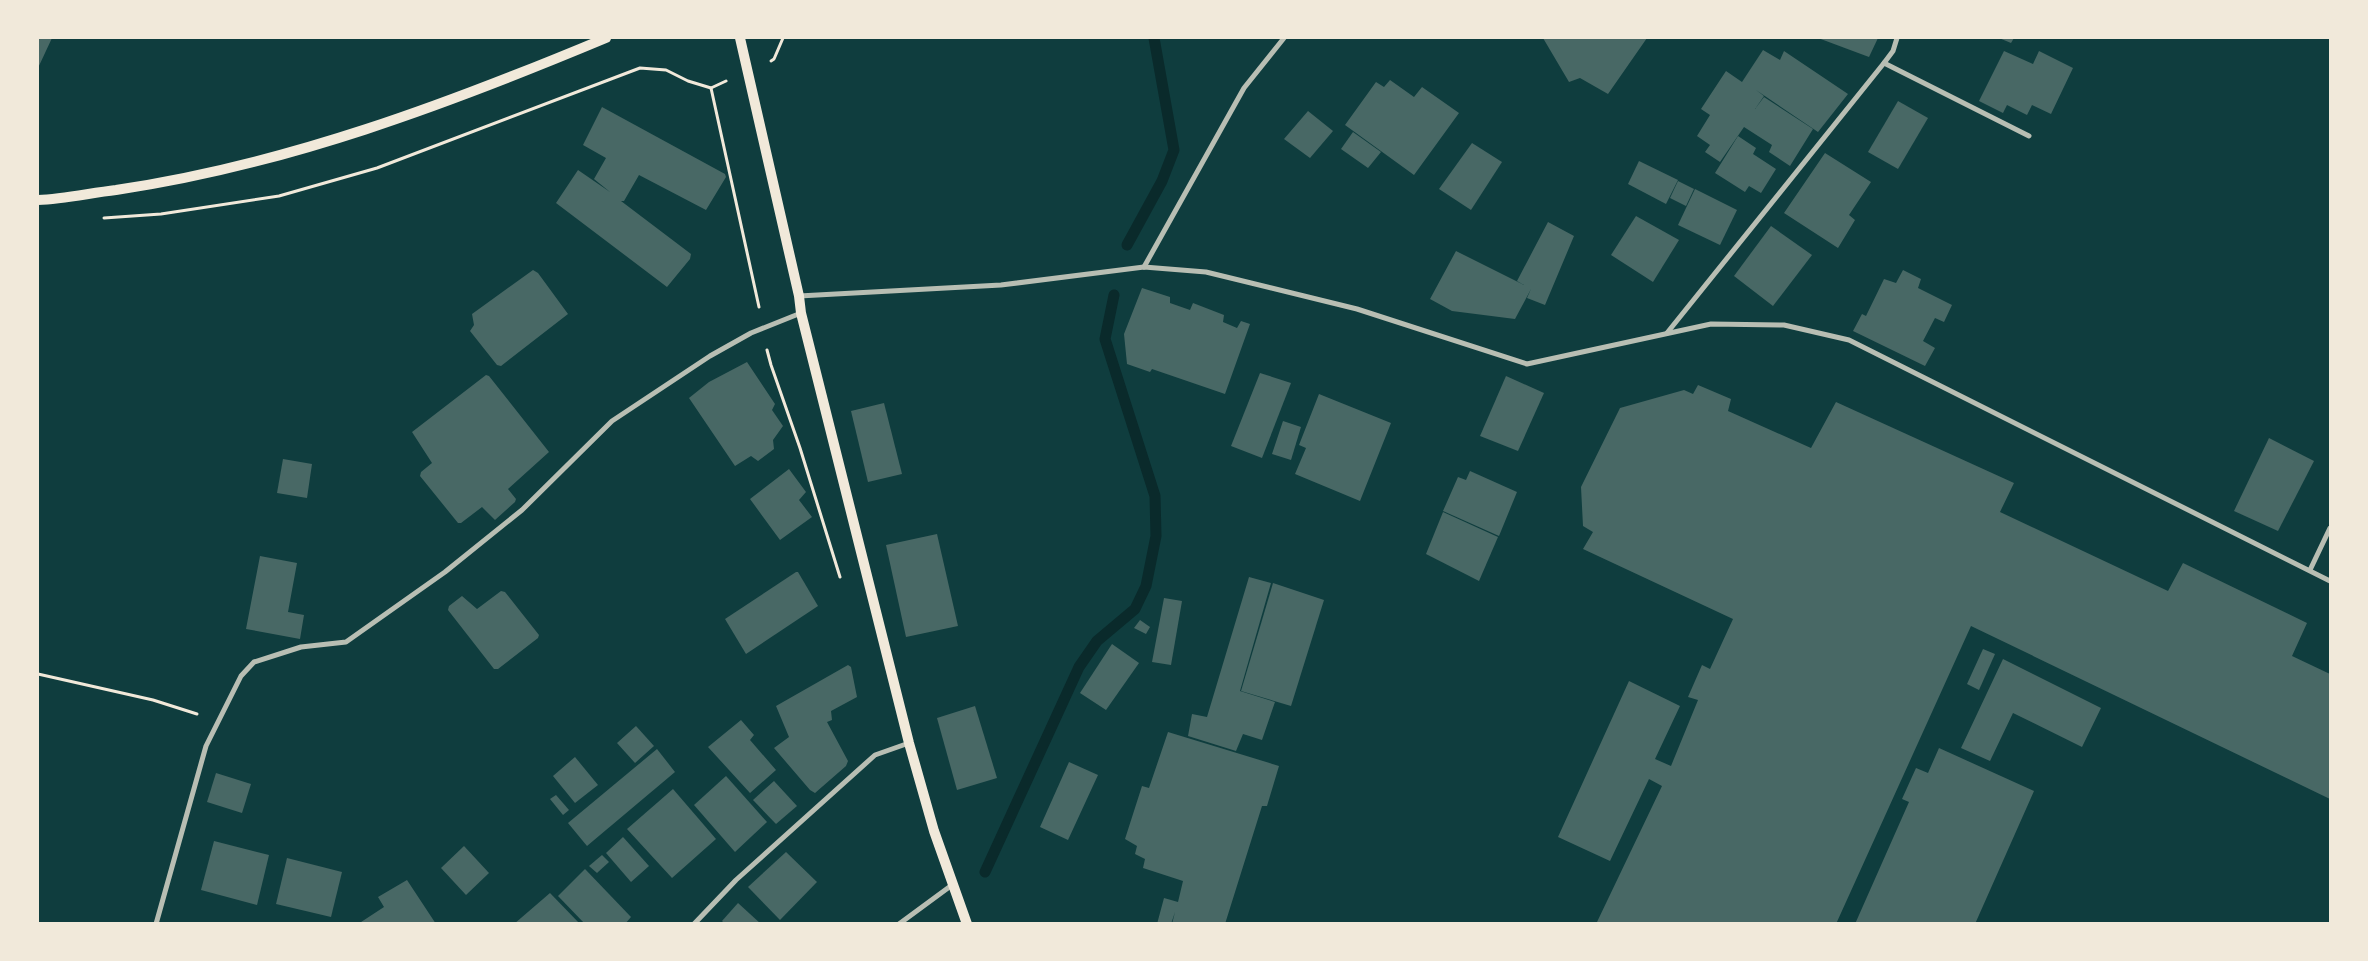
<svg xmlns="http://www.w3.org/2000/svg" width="2368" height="961" viewBox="0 0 2368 961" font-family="Cabin,sans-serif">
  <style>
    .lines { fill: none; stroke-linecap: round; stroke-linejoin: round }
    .stream { stroke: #0a2a2b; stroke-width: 11 }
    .building { fill: #486865 }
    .path { stroke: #f1e9da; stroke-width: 3 }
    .minor { stroke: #b8beb3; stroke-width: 5 }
    .secondary { stroke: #f1e9da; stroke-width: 10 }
  </style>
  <rect width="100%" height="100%" fill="#0f3d3e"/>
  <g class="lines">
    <g class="stream">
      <path d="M 1127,245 L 1162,181 L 1174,150 L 1154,38"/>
      <path d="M 985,872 L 1079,667 L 1097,641 L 1135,609 L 1146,586 L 1156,536 L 1155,496 L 1105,339 L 1114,295"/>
    </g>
  </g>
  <g class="building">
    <path d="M 38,38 L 52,38 L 38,68 Z"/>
    <path d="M 1543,38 L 1647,38 L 1608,94 L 1580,78 L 1569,82 Z"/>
    <path d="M 1818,38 L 1878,38 L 1869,57 Z"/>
    <path d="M 1999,38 L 2014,38 L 2011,43 Z"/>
    <path d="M 1763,50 L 1780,60 L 1784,51 L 1848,94 L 1818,132 L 1756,90 L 1764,96 L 1755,109 L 1764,97 L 1813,129 L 1790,166 L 1769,152 L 1772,145 L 1744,127 L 1720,162 L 1705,152 L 1710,145 L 1697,136 L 1710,115 L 1701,109 L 1726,71 L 1742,82 Z"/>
    <path d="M 2004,51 L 2033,64 L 2039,51 L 2073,68 L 2051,114 L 2032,105 L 2027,115 L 2007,105 L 2003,113 L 1979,101 Z"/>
    <path d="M 1390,80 L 1414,97 L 1422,87 L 1459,113 L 1414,175 L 1345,125 L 1376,82 L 1384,87 Z"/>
    <path d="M 1898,101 L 1928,118 L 1898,169 L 1868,152 Z"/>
    <path d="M 602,107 L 725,174 L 726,177 L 706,210 L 639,175 L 624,201 L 621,201 L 691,254 L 690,259 L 667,287 L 556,203 L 578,170 L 610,192 L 594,179 L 606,158 L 583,145 Z"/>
    <path d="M 1308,111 L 1333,131 L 1310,158 L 1284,139 Z"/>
    <path d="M 1353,132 L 1381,152 L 1368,168 L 1341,149 Z"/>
    <path d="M 1738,136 L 1756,148 L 1753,154 L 1776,169 L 1761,193 L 1749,186 L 1745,192 L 1715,173 Z"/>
    <path d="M 1472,143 L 1502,162 L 1471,210 L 1439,189 Z"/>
    <path d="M 1825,153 L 1871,182 L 1849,215 L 1855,220 L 1838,248 L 1784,213 Z"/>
    <path d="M 1639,161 L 1678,180 L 1666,204 L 1628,184 Z"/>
    <path d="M 1678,181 L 1694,189 L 1686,206 L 1670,198 Z"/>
    <path d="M 1695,189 L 1737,210 L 1720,245 L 1678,225 Z"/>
    <path d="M 1636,216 L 1679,240 L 1653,282 L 1611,255 Z"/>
    <path d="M 1548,222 L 1574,236 L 1545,305 L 1527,298 L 1531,289 L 1515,319 L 1452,311 L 1430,299 L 1456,251 L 1524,285 L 1517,281 Z"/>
    <path d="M 1771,226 L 1812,255 L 1773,306 L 1734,276 Z"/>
    <path d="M 533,270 L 538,273 L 568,314 L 501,366 L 497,365 L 470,331 L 474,325 L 472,314 Z"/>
    <path d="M 1903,270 L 1921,279 L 1918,288 L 1952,305 L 1944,322 L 1935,318 L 1923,341 L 1935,348 L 1925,366 L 1853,331 L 1862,314 L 1866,316 L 1884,279 L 1896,283 Z"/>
    <path d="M 1142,288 L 1170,297 L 1170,303 L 1190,310 L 1193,303 L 1224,315 L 1223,322 L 1237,328 L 1241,321 L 1250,324 L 1225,394 L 1152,369 L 1150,372 L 1127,364 L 1124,334 Z"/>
    <path d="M 747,362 L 775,404 L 772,410 L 783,426 L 773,440 L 774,449 L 758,461 L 751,456 L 735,466 L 689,398 L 709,382 Z"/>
    <path d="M 1260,373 L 1291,383 L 1262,458 L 1231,446 Z"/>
    <path d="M 486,375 L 489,376 L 549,452 L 508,489 L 516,499 L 515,502 L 495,520 L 482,507 L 461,523 L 458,523 L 420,476 L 421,472 L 432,463 L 412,432 Z"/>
    <path d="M 1506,376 L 1544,393 L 1518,451 L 1480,436 Z"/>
    <path d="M 1698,385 L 1731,399 L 1728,411 L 1811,448 L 1836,402 L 2014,483 L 2000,512 L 2168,591 L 2183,563 L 2307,623 L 2292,656 L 2330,674 L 2330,799 L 1971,626 L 1836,924 L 1597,922 L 1662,786 L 1649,779 L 1610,861 L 1558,837 L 1629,681 L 1680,706 L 1655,759 L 1671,766 L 1698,700 L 1688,697 L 1702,665 L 1710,669 L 1733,619 L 1583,549 L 1593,532 L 1583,526 L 1581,487 L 1620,408 L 1684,390 L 1693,394 Z"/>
    <path d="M 1319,394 L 1391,423 L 1360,501 L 1295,474 L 1306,448 L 1299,445 Z"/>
    <path d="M 884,403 L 902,474 L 868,482 L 851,411 Z"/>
    <path d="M 1283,421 L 1301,427 L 1291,460 L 1272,454 Z"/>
    <path d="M 2269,438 L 2314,461 L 2278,531 L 2234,511 Z"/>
    <path d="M 283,459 L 312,464 L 307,498 L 277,493 Z"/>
    <path d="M 789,469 L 806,492 L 799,500 L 812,517 L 780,540 L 750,499 Z"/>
    <path d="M 1470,471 L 1517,492 L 1499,536 L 1443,511 L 1458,477 L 1466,480 Z"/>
    <path d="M 1443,512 L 1498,537 L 1479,581 L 1426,554 Z"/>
    <path d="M 937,534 L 958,626 L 906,637 L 886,545 Z"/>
    <path d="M 260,556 L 297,563 L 288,612 L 304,615 L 300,639 L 246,629 Z"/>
    <path d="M 796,572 L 798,572 L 818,606 L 746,654 L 725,619 Z"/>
    <path d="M 1249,577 L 1271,583 L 1240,691 L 1275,702 L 1262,740 L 1243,734 L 1236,751 L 1188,736 L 1192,714 L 1207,717 Z"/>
    <path d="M 1273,583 L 1324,600 L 1291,706 L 1241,691 Z"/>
    <path d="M 501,591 L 505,592 L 539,635 L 538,638 L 498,669 L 494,669 L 448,610 L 449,606 L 462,596 L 477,609 Z"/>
    <path d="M 1164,598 L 1182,601 L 1171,665 L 1152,662 Z"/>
    <path d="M 1140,620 L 1150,627 L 1146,634 L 1134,628 Z"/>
    <path d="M 1112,644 L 1139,663 L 1106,710 L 1080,693 Z"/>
    <path d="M 1983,649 L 1995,654 L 1979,690 L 1967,684 Z"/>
    <path d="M 2003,659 L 2101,708 L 2082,747 L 2013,713 L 1990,761 L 1961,748 Z"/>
    <path d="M 848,665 L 851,667 L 857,697 L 831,711 L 832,720 L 827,722 L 848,761 L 846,766 L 815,793 L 810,790 L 774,748 L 789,737 L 776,706 Z"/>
    <path d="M 975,706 L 997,778 L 957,790 L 937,718 Z"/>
    <path d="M 741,720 L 754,735 L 750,740 L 776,770 L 750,793 L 708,747 Z"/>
    <path d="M 636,726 L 654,746 L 635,763 L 617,743 Z"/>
    <path d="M 1168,732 L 1279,766 L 1267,806 L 1262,806 L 1225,924 L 1172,924 L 1175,912 L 1171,924 L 1157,924 L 1164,898 L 1178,902 L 1183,881 L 1143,868 L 1145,859 L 1135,854 L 1137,846 L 1125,839 L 1142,786 L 1149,788 Z"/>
    <path d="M 1939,748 L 2034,791 L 1975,924 L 1855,924 L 1909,802 L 1902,799 L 1916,768 L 1928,773 Z"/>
    <path d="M 657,749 L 675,772 L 587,846 L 568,823 Z"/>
    <path d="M 575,757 L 598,785 L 575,803 L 553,776 Z"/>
    <path d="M 1069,762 L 1098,775 L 1068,840 L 1040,827 Z"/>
    <path d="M 216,773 L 251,784 L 242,813 L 207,802 Z"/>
    <path d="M 726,776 L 767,822 L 735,852 L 694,805 Z"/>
    <path d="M 774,781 L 797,806 L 776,824 L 753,800 Z"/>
    <path d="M 673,789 L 716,839 L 672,878 L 627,829 Z"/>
    <path d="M 556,795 L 569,810 L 563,815 L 550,799 Z"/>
    <path d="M 623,837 L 649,866 L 631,882 L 606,853 Z"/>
    <path d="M 214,841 L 269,855 L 257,905 L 201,890 Z"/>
    <path d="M 464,846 L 489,873 L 466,895 L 441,868 Z"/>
    <path d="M 786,852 L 817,882 L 780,920 L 748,887 Z"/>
    <path d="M 602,855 L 609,862 L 597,873 L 589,866 Z"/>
    <path d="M 287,858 L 342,872 L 331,917 L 276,904 Z"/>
    <path d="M 585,869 L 631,917 L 625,924 L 585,924 L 558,896 Z"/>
    <path d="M 407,880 L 436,924 L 358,924 L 384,907 L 378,897 Z"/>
    <path d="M 550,893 L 580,924 L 514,924 Z"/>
    <path d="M 738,903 L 761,924 L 725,924 L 722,921 Z"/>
  </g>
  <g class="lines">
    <g class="path">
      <path d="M 771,61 L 774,59 L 783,38"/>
      <path d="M 711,88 L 759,307"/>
      <path d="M 104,218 L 161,214 L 279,196 L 377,168 L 640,68 L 666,70 L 688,81 L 711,88 L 726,81"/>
      <path d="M 767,350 L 771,365 L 800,448 L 840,577"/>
      <path d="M 38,674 L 153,700 L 197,714"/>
    </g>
    <g class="minor">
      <path d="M 1884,63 L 2029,136"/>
      <path d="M 1144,267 L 1244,88 L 1284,38"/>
      <path d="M 799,296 L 1001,285 L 1144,267 L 1206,272 L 1357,309 L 1527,364 L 1711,324 L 1784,325 L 1849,340 L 2330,581"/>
      <path d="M 1667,333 L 1884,63 L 1893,51 L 1897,38"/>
      <path d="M 2310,570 L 2330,528"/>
      <path d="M 156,924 L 206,746 L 241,676 L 254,662 L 301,647 L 346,642 L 445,572 L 522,510 L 612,421 L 710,356 L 751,333 L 801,313"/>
      <path d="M 694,924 L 736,880 L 875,755 L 909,743"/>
      <path d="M 899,924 L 952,885"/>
    </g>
    <g class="secondary">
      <path d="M 740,38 L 799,296 L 801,313 L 909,743 L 934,831 L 967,924"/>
      <path d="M 38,200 C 64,199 90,193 116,190 C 286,165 448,104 606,38"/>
    </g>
  </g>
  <rect width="2368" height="961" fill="none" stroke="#f1e9da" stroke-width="78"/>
</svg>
